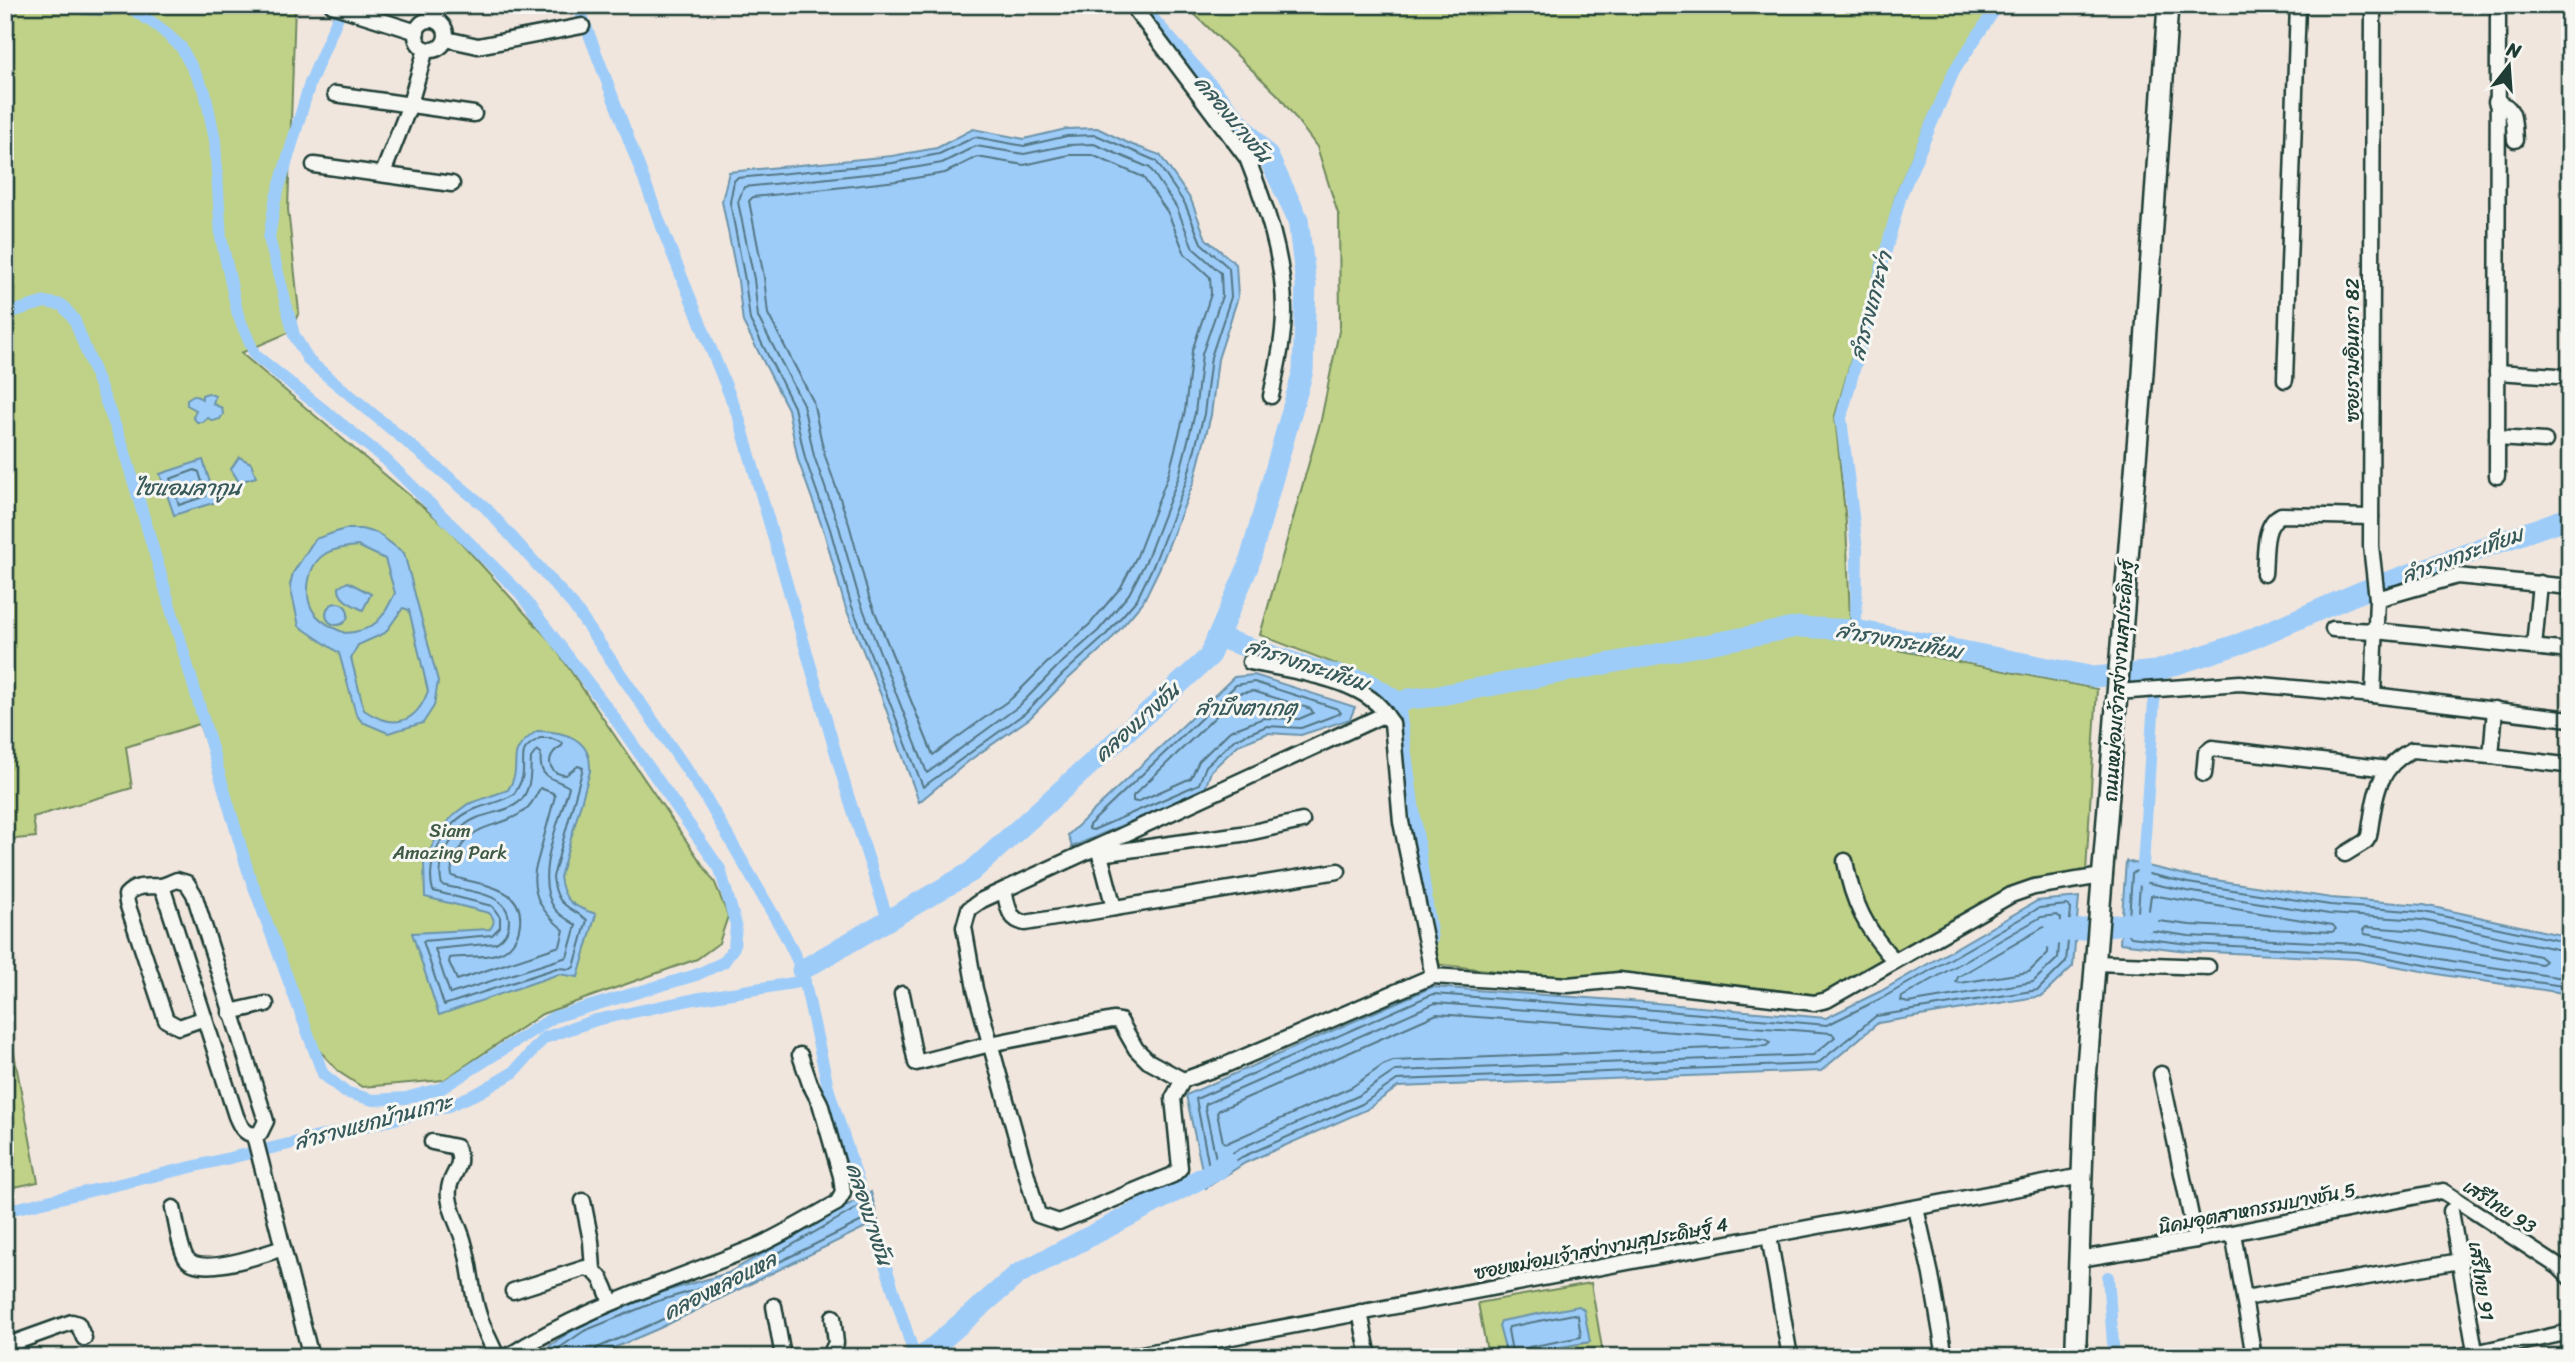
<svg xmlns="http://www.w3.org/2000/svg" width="2575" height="1362" viewBox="0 0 2575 1362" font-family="Sriracha,'Playpen Sans Thai',sans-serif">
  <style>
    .green { fill: #bfd287; stroke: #6f885e; stroke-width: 2 }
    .water { fill: #9eccf9; stroke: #6b93aa; stroke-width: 2; fill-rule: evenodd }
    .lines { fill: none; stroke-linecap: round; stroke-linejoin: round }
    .shore { stroke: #527683; stroke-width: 2 }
    .canal { stroke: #9eccf9; stroke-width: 12 }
    .river { stroke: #9eccf9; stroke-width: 21 }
    .street-casing { stroke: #1f3d34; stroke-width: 19 }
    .secondary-casing { stroke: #1f3d34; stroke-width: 24 }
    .street { stroke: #f6f6f2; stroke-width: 14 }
    .secondary { stroke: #f6f6f2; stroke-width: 19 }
    .labels { text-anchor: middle; stroke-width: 6; stroke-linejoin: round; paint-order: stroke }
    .street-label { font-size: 19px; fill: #1f3d34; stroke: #f6f6f2 }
    .park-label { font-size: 19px; fill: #3f5b45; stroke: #f6f6f2 }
    .water-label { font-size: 21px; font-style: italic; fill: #385a5b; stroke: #f6f6f2 }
  </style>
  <rect width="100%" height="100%" fill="#f0e6de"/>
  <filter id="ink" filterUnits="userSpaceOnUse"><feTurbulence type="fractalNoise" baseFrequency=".0143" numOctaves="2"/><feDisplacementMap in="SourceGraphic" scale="14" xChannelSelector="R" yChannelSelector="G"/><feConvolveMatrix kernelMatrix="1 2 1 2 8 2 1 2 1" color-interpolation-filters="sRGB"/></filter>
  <g filter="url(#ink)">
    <g class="green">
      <path d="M 5,5 L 295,5 L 288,209 L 299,312 L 290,332 L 241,353 L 448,528 L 551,642 L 715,883 L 728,916 L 719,943 L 697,959 L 542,1014 L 444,1080 L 362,1087 L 339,1072 L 318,1049 L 199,724 L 126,747 L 132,788 L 33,817 L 36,837 L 5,840 Z"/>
      <path d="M 1185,5 L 1994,5 L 1947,76 L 1896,194 L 1877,270 L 1835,416 L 1846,523 L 1851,641 L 2097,689 L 2086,872 L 2017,887 L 1822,995 L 1620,973 L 1568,979 L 1434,964 L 1406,796 L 1399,709 L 1375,679 L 1260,635 L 1321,420 L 1340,326 L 1339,217 L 1317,147 L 1279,96 Z"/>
      <path d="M 5,1005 L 38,1182 L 5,1189 Z"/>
      <path d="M 1591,1283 L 1603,1354 L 1587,1357 L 1511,1357 L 1590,1342 L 1508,1357 L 1488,1357 L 1478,1303 Z"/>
    </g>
    <g class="water">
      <path d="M 78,5 L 122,5 L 110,15 L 82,14 Z"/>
      <path d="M 1097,128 L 1130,144 L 1160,155 L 1191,200 L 1206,239 L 1236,264 L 1238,297 L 1218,359 L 1211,415 L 1194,481 L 1160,567 L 1143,602 L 1109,642 L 1068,679 L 1030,718 L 970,760 L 919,802 L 881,695 L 845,606 L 824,532 L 798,460 L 788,409 L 743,322 L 738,281 L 722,201 L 729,172 L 892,156 L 937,148 L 973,129 L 1024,139 L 1066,129 Z"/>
      <path d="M 208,393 L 215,396 L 213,404 L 222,408 L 223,414 L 220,419 L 213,421 L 208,418 L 203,422 L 197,422 L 193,417 L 196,410 L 187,405 L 187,399 L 194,395 L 202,399 L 202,395 Z"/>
      <path d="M 239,457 L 251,463 L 256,477 L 239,482 L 231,469 Z"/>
      <path d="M 203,460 L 216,502 L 174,515 L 160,474 Z"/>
      <path d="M 345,529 L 361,529 L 377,533 L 404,553 L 438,681 L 434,706 L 423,723 L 388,733 L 362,722 L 356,714 L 339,653 L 299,626 L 290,585 L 293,573 L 315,539 ZM 358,546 L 385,559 L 395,593 C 382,619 376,631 345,633 C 335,629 323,623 316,615 C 302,599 307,565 325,554 C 334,548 348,547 358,546 ZM 403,608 L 409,610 L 428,691 C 416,724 393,730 364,710 L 351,658 L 358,645 L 385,633 Z"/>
      <path d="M 348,582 L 371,594 L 363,610 C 353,605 338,600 339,587 Z"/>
      <circle cx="337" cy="614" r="11"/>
      <path d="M 1254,675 L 1355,707 L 1350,719 L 1301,735 L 1268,733 L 1238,745 L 1211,771 L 1205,789 L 1072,847 L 1068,835 L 1234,677 Z"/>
      <path d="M 537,731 C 565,731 592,739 590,771 L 560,877 C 563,902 574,907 596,914 L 578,977 L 559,974 L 439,1015 L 412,933 L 490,929 C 495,923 495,918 489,913 L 425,897 L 424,863 L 441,828 L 457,812 L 468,804 L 508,790 C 526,762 500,756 537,731 Z"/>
      <path d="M 2126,861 L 2190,876 L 2331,898 L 2424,905 L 2570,937 L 2570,994 L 2449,976 L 2357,959 L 2188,951 L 2120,943 Z"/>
      <path d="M 2079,897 L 2073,966 L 2042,996 L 1878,1023 L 1821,1071 L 1398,1087 L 1366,1110 L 1245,1163 L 1206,1188 L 1186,1095 L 1432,987 L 1644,1002 L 1826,1018 L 1881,991 L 2037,901 Z"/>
      <path d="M 871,1192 L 878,1221 L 660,1328 L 593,1357 L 533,1357 L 580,1325 L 656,1294 L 728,1273 Z"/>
      <path d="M 1579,1306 L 1584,1310 L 1590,1342 L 1507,1356 L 1499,1326 L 1501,1321 Z"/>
    </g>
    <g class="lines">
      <g class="shore">
        <path d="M 1096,135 L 1156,161 L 1185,204 L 1201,243 L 1229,268 L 1231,297 L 1211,357 L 1204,414 L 1187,479 L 1154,564 L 1137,599 L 1104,637 L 1063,674 L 1025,713 L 923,787 L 851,604 L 830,529 L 805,458 L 794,407 L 750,320 L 745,280 L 730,202 L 734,181 L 737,178 L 893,163 L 939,154 L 975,137 L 1024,146 L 1067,136 Z"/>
        <path d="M 1094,144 L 1150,168 L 1177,208 L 1193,248 L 1221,273 L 1222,296 L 1202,354 L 1195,413 L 1179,476 L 1146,561 L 1129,594 L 1098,631 L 1057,667 L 1019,706 L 927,773 L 860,601 L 839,527 L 814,456 L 803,404 L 758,317 L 754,279 L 738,202 L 744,187 L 895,171 L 942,163 L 976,146 L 1024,154 L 1068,145 Z"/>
        <path d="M 1069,155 L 1092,155 L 1143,177 L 1168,213 L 1185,254 L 1210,277 L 1211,294 L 1192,351 L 1185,411 L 1169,473 L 1137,556 L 1121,587 L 1090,624 L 1050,660 L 1012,698 L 933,755 L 869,597 L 849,524 L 824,453 L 813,401 L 768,314 L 764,277 L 749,201 L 753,197 L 897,181 L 945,173 L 977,157 L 1024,165 Z"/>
        <path d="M 195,470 L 199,472 L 206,496 L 179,505 L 170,479 Z"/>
        <path d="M 1254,682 L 1338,709 L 1341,713 L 1301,728 L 1267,726 L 1235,739 L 1206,766 L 1199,784 L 1093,830 L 1089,829 L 1089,825 L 1236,685 Z"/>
        <path d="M 1253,691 L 1311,709 L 1313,713 L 1299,719 L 1264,718 L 1230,731 L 1199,761 L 1191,778 L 1137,802 L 1133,801 L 1133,796 L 1240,693 Z"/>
        <path d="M 540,738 L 550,738 L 563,743 L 562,746 C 545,754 546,774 566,775 L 578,766 L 583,768 L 553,877 C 556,906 567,905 587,920 L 574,967 L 571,969 L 557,968 L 444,1005 L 423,941 L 492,935 L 500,927 L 500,917 L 492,906 L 433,891 C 425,862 444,822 473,810 C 487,804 502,802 514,794 C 518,788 523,780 523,772 C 524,751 519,750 540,738 Z"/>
        <path d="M 537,750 L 541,753 C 538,781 552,776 569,787 C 560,821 532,877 555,909 C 560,916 569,920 576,925 L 567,957 L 450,994 L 435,949 L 496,943 C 504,938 509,931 509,921 C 509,891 463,891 442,885 C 435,861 454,827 477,818 C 491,812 512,811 522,799 C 532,785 530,773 531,758 Z"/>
        <path d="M 540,788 L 553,793 L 555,796 L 535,870 C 531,897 544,914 564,930 L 560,946 L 457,980 L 449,962 L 450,958 C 465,955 484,959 499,953 C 509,950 517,939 519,929 C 529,885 479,886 452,876 C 450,866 454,858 459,850 C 477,820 501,829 524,811 C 532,805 536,796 540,788 Z"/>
        <path d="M 2151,895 L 2333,925 L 2336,929 L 2332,932 L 2190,925 L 2151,920 L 2148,917 Z"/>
        <path d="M 2067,905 L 2071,909 L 2066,962 L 2038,990 L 1876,1016 L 1817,1064 L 1397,1080 L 1362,1104 L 1242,1157 L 1214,1174 L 1210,1172 L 1196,1099 L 1433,994 L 1643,1009 L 1827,1025 L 1884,997 L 2039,908 Z"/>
        <path d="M 2057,915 L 2061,918 L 2058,958 L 2033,982 L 1908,1003 L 1901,1001 L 1902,997 L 2041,917 Z"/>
        <path d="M 2044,927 L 2049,930 L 2048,953 L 2029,972 L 1960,983 L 1956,982 L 1958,977 Z"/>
        <path d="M 2366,927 L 2421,931 L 2539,956 L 2545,961 L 2541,964 L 2365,934 L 2363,930 Z"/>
        <path d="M 2570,943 L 2423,912 L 2330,905 L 2188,883 L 2136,871 L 2132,874 L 2128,933 L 2131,937 L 2189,944 L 2358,952 L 2451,970 L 2570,987"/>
        <path d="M 2570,952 L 2422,920 L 2329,914 L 2187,891 L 2144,882 L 2140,884 L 2137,926 L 2140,929 L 2189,936 L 2359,944 L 2452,961 L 2570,979"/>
        <path d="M 1435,1003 L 1832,1033 L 1835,1037 L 1813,1055 L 1395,1071 L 1358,1096 L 1239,1149 L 1220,1160 L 1216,1159 L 1205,1107 L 1206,1104 Z"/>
        <path d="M 1437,1014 L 1766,1039 L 1770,1043 L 1766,1046 L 1393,1061 L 1383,1065 L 1352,1087 L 1227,1143 L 1223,1142 L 1217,1113 L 1219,1110 Z"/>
        <path d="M 862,1205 L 867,1207 L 868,1218 L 757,1273 L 752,1272 L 754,1267 Z"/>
        <path d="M 546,1357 L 584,1331 L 658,1301 L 723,1282 L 727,1284 L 725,1288 L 657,1322 L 597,1348 L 593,1357"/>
        <path d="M 1513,1357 L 1508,1330 L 1509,1327 L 1574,1314 L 1578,1316 L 1581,1337 L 1529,1347 L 1524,1350 L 1523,1357"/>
      </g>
      <g class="canal">
        <path d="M 343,5 L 310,83 L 275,201 L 269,238 L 294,335 L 309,361 L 485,507 L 573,605 L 703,793 L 785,935 L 802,970 L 829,1091 L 915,1357"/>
        <path d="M 578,5 L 666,238 L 739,418 L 847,792 L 888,920"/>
        <path d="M 5,314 L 45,302 L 62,305 L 74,319 L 123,446 L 248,871 L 323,1074 L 345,1092 L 373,1100 L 406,1098 L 442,1088 L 554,1017 L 696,975 L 724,962 L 734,947 L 736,925 L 720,869 L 611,713 L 519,592 L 385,459 L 255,355 L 238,315 L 221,238 L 215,140 L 205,92 L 181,47 L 159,27 L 126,5"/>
        <path d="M 1856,630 L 1857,549 L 1841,418 L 1901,195 L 1954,71 L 1998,5"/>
        <path d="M 1399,703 L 1432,939"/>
        <path d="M 2142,880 L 2156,671"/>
        <path d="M 5,1211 L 446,1107 L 480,1092 L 514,1072 L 544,1038 L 596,1020 L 695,999 L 805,981"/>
        <path d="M 2108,1277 L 2114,1357"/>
      </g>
      <g class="river">
        <path d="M 1217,637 L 1316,670 L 1367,682 L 1399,703 L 1409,699 L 1436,696 L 1569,671 L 1798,627 L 1856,630 L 2094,677 L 2156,671 L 2242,643 L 2363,591 L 2570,517"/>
        <path d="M 2050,937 L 2060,932 L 2148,921"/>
        <path d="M 802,970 L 971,872 L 1209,657 L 1248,567 L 1303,371 L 1306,285 L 1298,219 L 1268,156 L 1151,23"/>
        <path d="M 922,1357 L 1018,1274 L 1217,1170 L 1226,1161"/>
      </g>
      <g class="street-casing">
        <g id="street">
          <path d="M 332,5 L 417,32"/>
          <path d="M 1132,5 L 1247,158 C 1266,206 1284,258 1284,310 C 1284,339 1277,368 1271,396"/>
          <path d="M 2373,5 L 2371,546 L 2377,599 L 2373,695"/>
          <path d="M 435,20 L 439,5"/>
          <circle cx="431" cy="35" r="15"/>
          <path d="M 446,39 L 478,46 L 582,26"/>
          <path d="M 335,94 L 474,114"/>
          <path d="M 2496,102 C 2517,107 2513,121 2515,140"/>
          <path d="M 314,165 L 452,184"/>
          <path d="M 383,173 L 409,107 L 426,49"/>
          <path d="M 2497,372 L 2557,376"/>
          <path d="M 2285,380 L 2298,5"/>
          <path d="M 2497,438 L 2545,441"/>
          <path d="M 2497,476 L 2498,5"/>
          <path d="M 2264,574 C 2266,556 2262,524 2281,515 L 2371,517"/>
          <path d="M 2377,599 L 2457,576 L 2570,587"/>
          <path d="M 2333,629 L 2376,631 L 2570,651"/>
          <path d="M 2534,647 L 2540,583"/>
          <path d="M 1250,662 C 1290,671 1367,678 1388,718"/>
          <path d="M 2117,692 L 2240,683 L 2373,695 L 2570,719"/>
          <path d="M 2491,756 L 2495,709"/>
          <path d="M 2204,774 L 2206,753 L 2212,748 L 2388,769"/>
          <path d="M 1098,847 L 1114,908"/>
          <path d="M 1100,854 L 1248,833 L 1302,821"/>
          <path d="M 2345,854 L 2366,841 L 2369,836 C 2375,800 2375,768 2412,750 L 2491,756 L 2565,765"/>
          <path d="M 1845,861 C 1852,901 1867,932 1895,961"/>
          <path d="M 162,886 L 236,1116 C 240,1125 243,1133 254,1135 L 311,1357"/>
          <path d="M 1004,890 C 1008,906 1008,920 1025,923 L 1338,871"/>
          <path d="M 2095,963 L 2208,967"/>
          <path d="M 1433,976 L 1401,822 L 1392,723 L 1388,718 L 1381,716 L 982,900 L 969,909 L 964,927 L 975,989 L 1038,1215 L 1059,1222 L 1173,1175 L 1180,1168 L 1173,1098 L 1183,1080 L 1223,1066 L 1433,976 L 1568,985 L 1619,980 L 1814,1003 L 1827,1000 L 2011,895 L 2034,887 L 2102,876"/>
          <path d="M 902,994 L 916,1063 L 990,1044 L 1113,1020 L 1120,1021 L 1136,1049 L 1148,1061 L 1183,1080"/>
          <path d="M 230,1012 L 266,1004"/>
          <path d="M 205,1018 L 179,1027 L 166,1020 L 127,903 L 126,895 C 136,884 146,887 160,886 C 165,886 171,882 177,880 L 187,883 L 194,894 L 266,1121 L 260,1133 L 254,1135"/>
          <path d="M 2161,1074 L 2196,1240"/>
          <path d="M 432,1142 L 456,1147 C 467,1169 446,1175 449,1197 C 451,1214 460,1227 464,1243 C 471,1266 471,1290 478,1312 C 482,1327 491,1342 497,1357"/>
          <path d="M 583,1201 L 591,1241 L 593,1270"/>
          <path d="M 173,1208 C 177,1223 178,1242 185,1256 C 196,1279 264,1254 283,1248"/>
          <path d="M 1916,1208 L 1931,1275 L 1945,1357"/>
          <path d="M 2451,1211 L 2476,1357"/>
          <path d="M 2233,1233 L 2254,1357"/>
          <path d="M 1769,1236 L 1790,1357"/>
          <path d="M 2079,1259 L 2196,1240 L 2443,1191 L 2559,1267 L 2570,1278"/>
          <path d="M 513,1291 L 585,1268 C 602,1271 605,1288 611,1302"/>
          <path d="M 2245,1298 L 2460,1261"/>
          <path d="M 774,1306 L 783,1357"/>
          <path d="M 1360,1312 L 1369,1357"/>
          <path d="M 5,1346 L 72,1322 L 78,1324 L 84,1338"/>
          <path d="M 507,1357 C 584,1307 672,1281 757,1246 C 784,1234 811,1217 837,1203 L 843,1193 L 841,1176 L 820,1103 L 810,1084 L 800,1055"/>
          <path d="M 829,1357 L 836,1343 L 833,1317"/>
          <path d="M 1126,1357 L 2082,1176"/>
          <path d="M 2456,1357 L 2570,1332"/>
        </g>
      </g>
      <g class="secondary-casing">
        <path id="secondary" d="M 2078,1357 L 2076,1342 L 2085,1091 L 2143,373 L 2168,5"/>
      </g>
      <use href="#street" class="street"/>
      <use href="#secondary" class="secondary"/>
    </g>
  </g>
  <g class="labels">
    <g class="street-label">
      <text transform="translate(2352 350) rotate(-90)" y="7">ซอยรามอินทรา 82</text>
      <text transform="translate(2118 681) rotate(-86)" y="7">ถนนหม่อมเจ้าสง่างามสุประดิษฐ์</text>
      <text transform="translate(2500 1206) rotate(33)" y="7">เสรีไทย 93</text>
      <text transform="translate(2257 1208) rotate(-11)" y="7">นิคมอุตสาหกรรมบางชัน 5</text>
      <text transform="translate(1601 1248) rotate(-11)" y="7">ซอยหม่อมเจ้าสง่างามสุประดิษฐ์ 4</text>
      <text transform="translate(2482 1281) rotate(81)" y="7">เสรีไทย 91</text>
    </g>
    <g class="park-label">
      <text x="450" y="837">Siam<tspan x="450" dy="22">Amazing Park</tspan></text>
    </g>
    <g class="water-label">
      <text transform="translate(1233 119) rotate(50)" y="7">คลองบางชัน</text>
      <text transform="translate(1871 306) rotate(-75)" y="7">ลำรางเกาะข่า</text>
      <text x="188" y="495">ไซแอมลากูน</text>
      <text transform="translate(2462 555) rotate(-20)" y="7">ลำรางกระเทียม</text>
      <text transform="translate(1899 641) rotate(10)" y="7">ลำรางกระเทียม</text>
      <text transform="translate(1307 665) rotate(18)" y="7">ลำรางกระเทียม</text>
      <text x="1246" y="715">ลำบึงตาเกตุ</text>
      <text transform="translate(1137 722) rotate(-42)" y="7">คลองบางชัน</text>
      <text transform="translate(373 1122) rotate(-15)" y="7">ลำรางแยกบ้านเกาะ</text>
      <text transform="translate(869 1214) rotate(72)" y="7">คลองบางชัน</text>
      <text transform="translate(720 1286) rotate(-27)" y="7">คลองหลอแหล</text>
    </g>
  </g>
  <rect width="2575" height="1362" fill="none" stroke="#f6f6f2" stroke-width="28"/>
  <rect x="14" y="14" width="2547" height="1334" fill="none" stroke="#1f3d34" stroke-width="2.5" filter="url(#ink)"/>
  <g transform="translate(2509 66) rotate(17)" stroke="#f6f6f2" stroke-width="5" paint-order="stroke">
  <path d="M0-5L12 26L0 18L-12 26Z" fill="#1f3d34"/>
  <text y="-10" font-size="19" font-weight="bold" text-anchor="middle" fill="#1f3d34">N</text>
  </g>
</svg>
